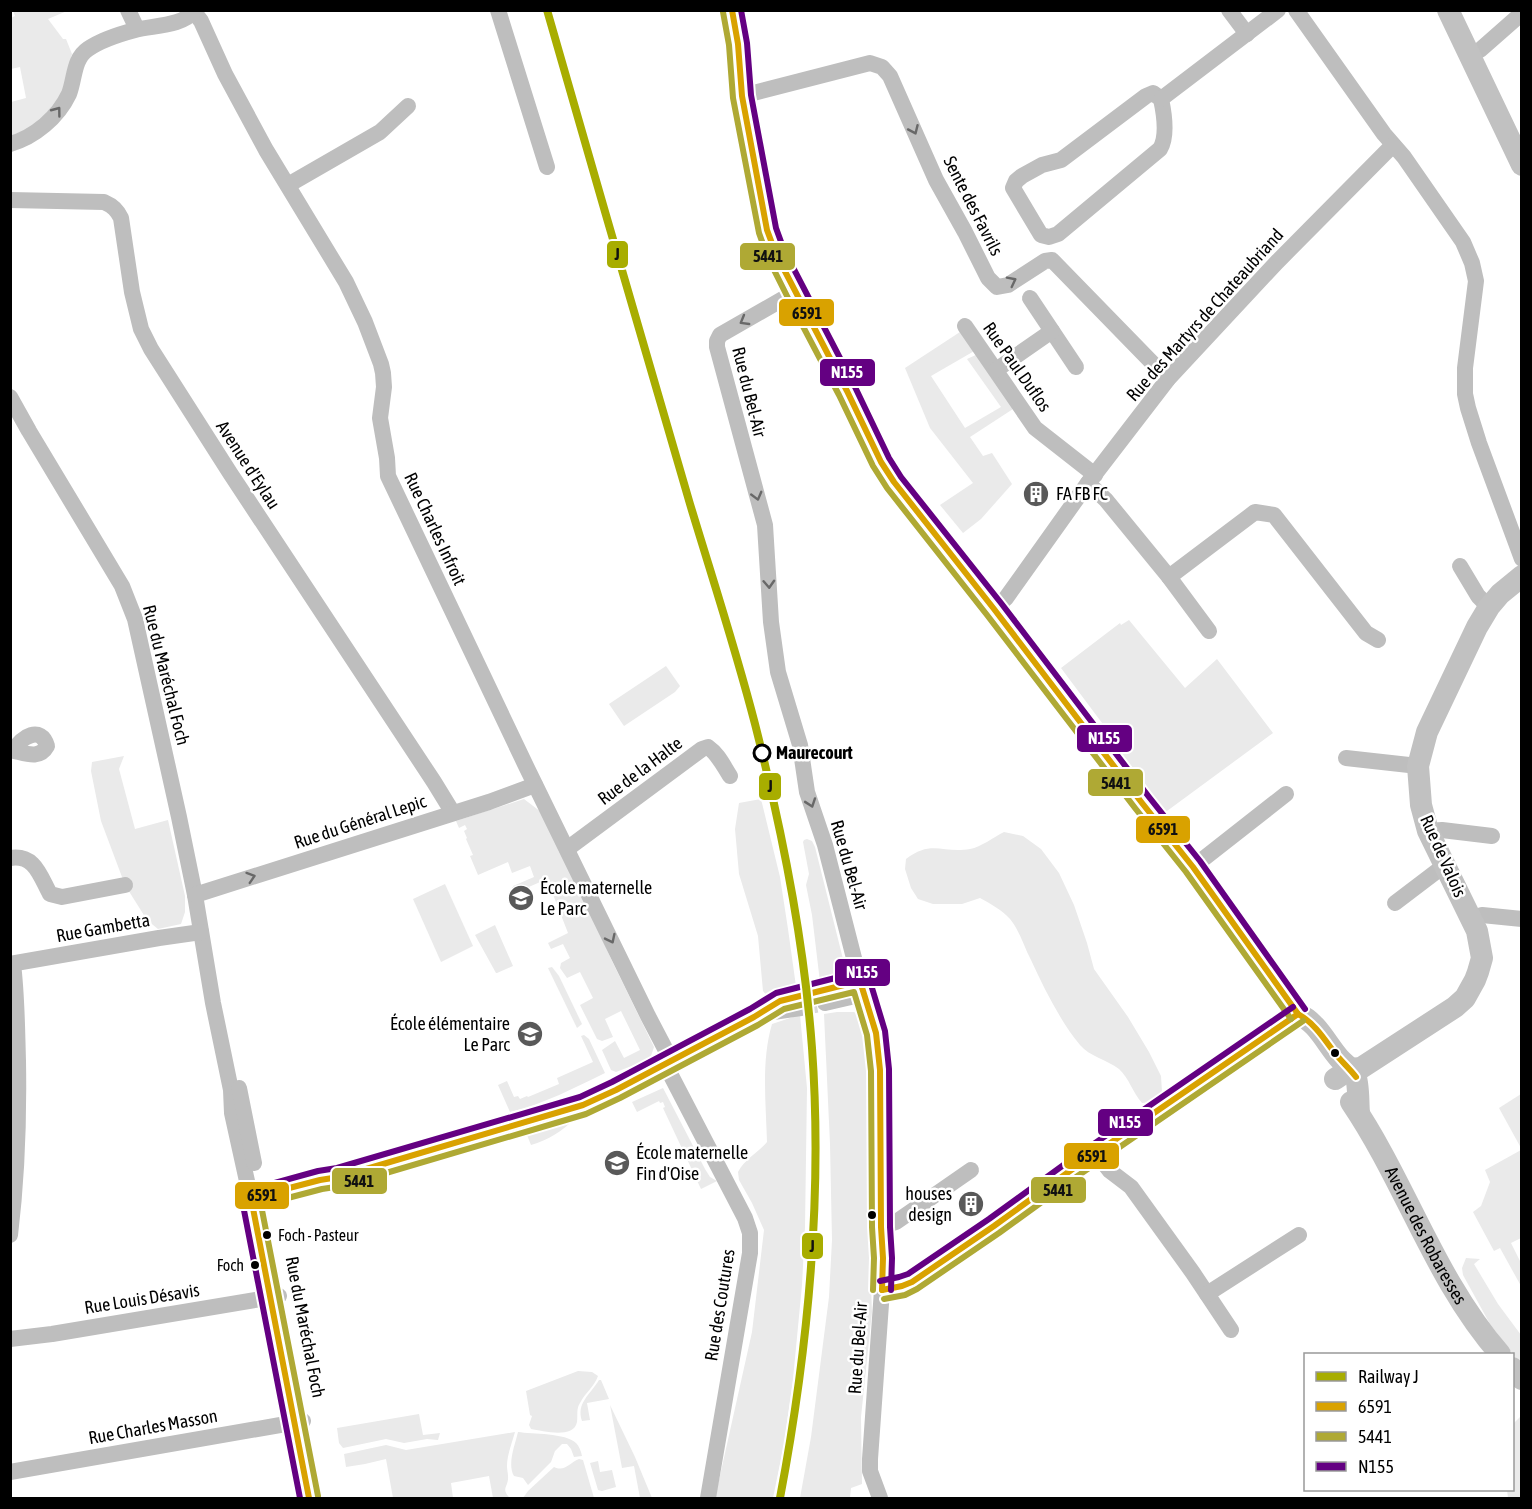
<svg xmlns="http://www.w3.org/2000/svg" width="1532" height="1509" viewBox="0 0 1532 1509" font-family="'Asap Condensed',sans-serif">
  <style>
    .green { fill: #eaeaea }
    .lines { fill: none; stroke-linecap: round; stroke-linejoin: round }
    .street-tunnel { stroke: #d9d9d9; stroke-width: 16; stroke-dasharray: 16 8; stroke-linecap: butt }
    .street { stroke: #bebebe; stroke-width: 16 }
    .secondary { stroke: #c1c1c1; stroke-width: 22 }
    .bus-1-casing { stroke: #fff; stroke-width: 10 }
    .bus-2-casing { stroke: #fff; stroke-width: 10 }
    .bus-3-casing { stroke: #fff; stroke-width: 10 }
    .bus-1 { stroke: #d9a200; stroke-width: 6 }
    .bus-2 { stroke: #afa934; stroke-width: 6 }
    .bus-3 { stroke: #640082; stroke-width: 6 }
    .rail-1-casing { stroke: #fff; stroke-width: 12 }
    .rail-1 { stroke: #a8ad00; stroke-width: 8 }
    .oneway { stroke: #686868 }
    .stop-dot { fill: #fff; stroke: #000; stroke-width: 3 }
    .bus-dot { fill: #000; stroke: #fff; stroke-width: 2 }
    .labels { text-anchor: middle; stroke-width: 5; stroke-linejoin: round; paint-order: stroke }
    .bus-label { font-size: 16px; fill: #000; stroke: #fff; text-anchor: start }
    .street-label { font-size: 18px; fill: #000; stroke: #fff }
    .poi-label { font-size: 18px; fill: #000; stroke: #fff; text-anchor: start }
    .stop-label { font-size: 18px; font-weight: bold; fill: #000; stroke: #fff; text-anchor: start }
    .line-badge { stroke: #fff; stroke-width: 2 }
    .badge-label { font-size: 16px; text-anchor: middle; font-weight: bold; fill: #fff }
    .pale-badge-label { font-size: 16px; text-anchor: middle; font-weight: bold; fill: #111 }
  </style>
  <rect width="100%" height="100%" fill="#fff"/>
  <g class="green">
    <path d="M 13,11 L 67,11 L 48,19 L 63,39 L 66,39 L 72,54 L 63,91 L 49,110 L 30,128 L 11,136 L 11,102 L 26,98 L 20,67 L 11,69 L 11,18 L 15,16 Z"/>
    <path d="M 960,332 L 976,350 L 931,376 L 965,428 L 1001,407 L 967,359 L 978,354 L 1013,409 L 970,437 L 983,456 L 992,453 L 1012,484 L 981,519 L 963,533 L 940,505 L 973,483 L 930,428 L 905,368 Z"/>
    <path d="M 1129,620 L 1185,688 L 1217,659 L 1273,733 L 1167,811 L 1154,806 L 1107,739 L 1106,734 L 1108,731 L 1061,668 L 1120,623 L 1121,625 Z"/>
    <path d="M 666,666 L 680,686 L 675,692 L 624,726 L 609,704 Z"/>
    <path d="M 124,756 L 119,769 L 135,829 L 168,820 L 185,896 L 185,912 L 181,924 L 158,929 L 147,920 L 125,885 L 101,821 L 91,771 L 92,762 Z"/>
    <path d="M 524,799 L 541,812 L 571,870 L 612,961 L 654,1047 L 650,1059 L 616,1072 L 611,1070 L 602,1050 L 615,1041 L 624,1058 L 640,1050 L 621,1011 L 605,1019 L 613,1037 L 602,1041 L 597,1039 L 580,1005 L 593,998 L 580,972 L 567,978 L 560,968 L 561,963 L 570,958 L 563,944 L 551,949 L 548,943 L 568,933 L 547,879 L 515,893 L 513,886 L 534,877 L 530,866 L 512,873 L 508,862 L 478,875 L 470,856 L 473,855 L 466,839 L 467,838 L 464,831 L 467,829 L 465,825 L 459,828 L 456,821 Z"/>
    <path d="M 761,799 L 780,877 L 788,929 L 800,1015 L 807,1088 L 805,1227 L 802,1285 L 793,1379 L 784,1444 L 773,1498 L 715,1498 L 752,1332 L 764,1230 L 752,1203 L 739,1180 L 738,1172 C 745,1159 758,1153 767,1142 C 766,1104 761,1061 772,1024 L 793,1017 L 789,988 L 774,997 L 769,998 L 763,991 L 758,936 L 739,874 L 735,829 L 739,803 Z"/>
    <path d="M 1004,832 L 1023,836 L 1041,849 L 1059,873 L 1074,905 L 1087,943 L 1094,969 L 1128,1017 L 1149,1052 L 1161,1076 L 1162,1092 C 1156,1098 1151,1103 1142,1103 C 1133,1093 1129,1078 1119,1069 C 1107,1060 1089,1056 1080,1045 C 1060,1021 1044,988 1031,960 C 1024,947 1020,931 1010,919 C 1002,910 991,904 980,898 L 962,904 L 933,904 L 918,899 L 911,888 L 905,869 L 906,859 C 932,839 943,854 970,849 C 981,847 994,837 1004,832 Z"/>
    <path d="M 807,839 L 812,841 L 815,847 L 845,967 L 840,979 L 828,982 L 820,982 L 812,915 L 806,885 L 809,874 L 803,842 L 804,840 Z"/>
    <path d="M 445,884 L 473,946 L 441,962 L 413,899 Z"/>
    <path d="M 495,925 L 513,966 L 497,973 L 496,973 L 475,935 Z"/>
    <path d="M 552,967 L 559,976 L 582,1024 L 577,1028 L 548,968 Z"/>
    <path d="M 837,1012 L 854,1012 L 862,1018 L 867,1039 L 873,1152 L 870,1259 L 872,1312 L 861,1417 L 862,1484 L 851,1488 L 850,1498 L 800,1498 L 811,1437 L 829,1297 L 832,1240 L 830,1144 L 824,1014 Z"/>
    <path d="M 584,1035 L 589,1039 L 605,1073 C 574,1088 544,1104 510,1112 L 498,1085 L 507,1081 L 514,1097 L 518,1096 L 520,1099 L 527,1096 L 528,1097 L 559,1084 L 557,1078 L 593,1062 L 581,1036 Z"/>
    <path d="M 663,1088 L 705,1169 L 710,1177 L 717,1181 L 701,1189 L 663,1108 L 665,1107 L 663,1102 L 660,1103 L 659,1101 L 637,1112 L 632,1102 Z"/>
    <path d="M 1521,1094 L 1521,1148 L 1499,1108 Z"/>
    <path d="M 575,1118 C 563,1131 548,1140 531,1145 L 527,1135 L 527,1131 Z"/>
    <path d="M 1521,1150 L 1521,1238 L 1511,1243 L 1521,1263 L 1521,1286 L 1500,1248 L 1494,1251 L 1473,1212 L 1481,1206 L 1490,1182 L 1485,1170 Z"/>
    <path d="M 1466,1258 L 1480,1259 L 1474,1264 L 1498,1304 L 1521,1335 L 1521,1365 L 1490,1324 L 1463,1275 L 1462,1268 Z"/>
    <path d="M 578,1371 L 592,1372 L 598,1376 C 594,1387 585,1393 580,1403 C 576,1409 578,1415 577,1422 C 574,1439 543,1431 531,1429 L 529,1425 L 532,1416 L 530,1415 L 526,1391 Z"/>
    <path d="M 599,1380 L 601,1380 L 609,1399 L 587,1403 L 590,1420 L 582,1421 C 576,1403 590,1395 599,1380 Z"/>
    <path d="M 610,1405 L 635,1457 L 652,1498 L 640,1498 L 634,1466 L 622,1468 Z"/>
    <path d="M 419,1414 L 423,1435 L 440,1433 L 438,1440 L 427,1439 L 404,1443 L 386,1439 L 343,1448 L 339,1443 L 337,1428 Z"/>
    <path d="M 1521,1416 L 1521,1498 L 1508,1498 L 1507,1490 L 1512,1490 L 1513,1424 Z"/>
    <path d="M 515,1432 C 512,1443 507,1455 507,1466 C 507,1470 508,1473 508,1476 C 509,1487 500,1488 510,1498 L 493,1498 L 489,1476 L 451,1483 L 453,1498 L 393,1498 L 386,1459 L 365,1464 L 346,1467 L 344,1454 L 386,1445 L 406,1450 Z"/>
    <path d="M 518,1432 C 532,1434 566,1433 576,1443 C 579,1446 581,1451 582,1456 L 574,1457 L 571,1449 L 567,1444 L 562,1444 L 555,1451 L 551,1462 L 528,1485 L 523,1478 L 514,1476 C 507,1464 515,1445 518,1432 Z"/>
    <path d="M 579,1459 L 583,1460 L 594,1498 L 523,1498 L 528,1491 L 554,1467 C 565,1472 569,1463 579,1459 Z"/>
    <path d="M 598,1461 L 600,1472 L 612,1470 L 616,1487 L 602,1491 L 598,1490 L 590,1463 Z"/>
  </g>
  <g class="lines">
    <g class="street-tunnel">
      <path d="M 799,996 L 823,991"/>
      <path d="M 801,1008 L 825,1003"/>
    </g>
    <g class="street">
      <path d="M 128,10 L 137,29"/>
      <path d="M 498,10 L 547,167"/>
      <path d="M 1229,10 L 1247,34"/>
      <path d="M 1296,10 L 1384,134 L 1404,157 L 1463,242 L 1472,263 L 1476,281 L 1465,368 L 1465,394 L 1468,408 L 1479,443 L 1522,559"/>
      <path d="M 194,12 L 201,21 L 225,74 L 266,150 L 346,282 L 365,322 L 381,364 L 383,373 L 384,387 L 380,418 L 387,458 L 388,476 L 525,764 L 648,1016 L 671,1060"/>
      <path d="M 1480,50 L 1522,13"/>
      <path d="M 1153,93 L 1161,99 C 1164,113 1168,136 1160,149 L 1058,234 L 1049,237 L 1041,235 L 1013,188 L 1016,181 L 1022,176 L 1042,165 L 1061,160 L 1146,96 Z"/>
      <path d="M 742,96 L 870,63 L 882,67 L 890,76 L 936,180 L 965,232 L 988,278 L 997,287 L 1008,285 L 1045,261 L 1052,260 L 1168,379"/>
      <path d="M 1161,99 L 1278,10"/>
      <path d="M 10,144 C 35,137 58,117 69,94 C 75,79 73,59 88,49 C 101,40 120,34 135,30 C 154,25 182,27 195,10"/>
      <path d="M 288,185 L 380,132 L 408,106"/>
      <path d="M 10,200 L 104,202 C 113,206 117,210 121,218 L 132,292 L 141,329 L 151,349 L 230,473 L 434,782 L 453,813"/>
      <path d="M 795,292 L 720,335 L 717,341 L 717,347 L 765,525 L 771,622 L 778,672 L 800,745 L 807,792 L 825,845 L 855,962 L 878,1041 L 880,1070 L 881,1227 L 883,1258 L 882,1290 L 870,1459 L 870,1471 L 880,1498"/>
      <path d="M 1030,298 L 1076,367"/>
      <path d="M 965,326 L 1035,428 L 1095,475"/>
      <path d="M 996,370 L 1052,331"/>
      <path d="M 10,397 L 29,431 L 122,586 L 135,619 L 179,817 L 195,895 L 213,1003 L 231,1090 L 232,1113 L 256,1222 L 309,1498"/>
      <path d="M 1088,483 L 1106,500 L 1169,577"/>
      <path d="M 1460,566 L 1478,596 L 1489,607"/>
      <path d="M 994,609 L 1006,598 L 1088,483 L 1168,379 L 1277,262 L 1393,145"/>
      <path d="M 1209,631 L 1169,577 L 1255,512 L 1274,515 L 1366,633 L 1378,640"/>
      <path d="M 10,750 C 23,752 39,761 47,746 C 41,725 21,737 14,750"/>
      <path d="M 1346,758 L 1418,766"/>
      <path d="M 1428,831 L 1442,830 L 1492,836"/>
      <path d="M 567,849 L 702,749 L 708,747 C 718,754 723,765 730,776"/>
      <path d="M 10,858 C 35,854 40,876 50,894 L 62,897 L 125,885"/>
      <path d="M 1193,867 L 1286,794"/>
      <path d="M 195,895 L 489,802 L 535,785"/>
      <path d="M 1395,903 L 1445,865"/>
      <path d="M 1472,920 L 1482,915 L 1522,919"/>
      <path d="M 10,964 L 159,938 L 201,932"/>
      <path d="M 823,991 L 860,981"/>
      <path d="M 825,1003 L 864,994"/>
      <path d="M 766,1013 L 801,1008"/>
      <path d="M 665,1064 L 745,1218 L 750,1233 L 750,1253 L 708,1498"/>
      <path d="M 239,1088 L 254,1163"/>
      <path d="M 1096,1153 L 1110,1171 L 1131,1187 L 1193,1273 L 1231,1330"/>
      <path d="M 251,1198 L 281,1191 L 320,1180 L 339,1177 L 565,1111 L 593,1101 L 616,1090 L 754,1017 L 780,1001 L 799,996"/>
      <path d="M 881,1227 L 896,1222 L 971,1170"/>
      <path d="M 10,1235 C 17,1177 19,1119 18,1061 C 17,1028 17,996 13,964"/>
      <path d="M 882,1290 L 902,1286 L 912,1282 L 994,1226 L 1074,1168 L 1298,1014"/>
      <path d="M 1207,1294 L 1299,1235"/>
      <path d="M 10,1339 L 52,1334 L 279,1296"/>
      <path d="M 10,1472 L 303,1421"/>
    </g>
    <g class="secondary">
      <path d="M 732,10 L 738,44 L 742,96 L 767,230 L 776,254 L 795,292 L 847,391 L 881,462 L 894,482 L 994,609 L 1142,803 L 1193,867 L 1298,1014 C 1317,1022 1326,1043 1339,1058 C 1344,1064 1352,1068 1355,1075 C 1359,1083 1358,1103 1359,1113"/>
      <path d="M 1448,10 L 1522,165"/>
      <path d="M 1335,1079 L 1350,1069 L 1361,1068 L 1455,1007 L 1465,998 L 1475,980 L 1478,972 L 1482,958 L 1477,931 L 1428,831 L 1421,805 L 1418,766 L 1427,732 L 1477,627 L 1489,607 L 1500,594 L 1522,576"/>
      <path id="s1" d="M 1351,1102 C 1406,1183 1435,1280 1500,1354"/>
      <path d="M 1512,1368 L 1522,1379"/>
    </g>
    <g class="bus-1-casing">
      <g id="bus-1">
        <path d="M 732,10 L 738,44 L 742,96 L 767,230 L 776,254 L 847,391 L 881,462 L 894,482 L 994,609 L 1142,803 L 1193,867 L 1298,1014 C 1314,1023 1323,1037 1334,1052 C 1341,1061 1349,1068 1356,1077"/>
        <path d="M 882,1290 L 902,1286 L 912,1282 L 994,1226 L 1074,1168 L 1298,1014"/>
        <path d="M 309,1498 L 251,1198 L 320,1180 L 339,1177 L 583,1105 L 616,1090 L 754,1017 L 780,1001 L 860,981 L 876,1033 L 880,1070 L 881,1227 L 883,1258 L 882,1290"/>
      </g>
    </g>
    <g class="bus-2-casing">
      <g id="bus-2">
        <path d="M 723,12 L 729,45 L 733,98 L 759,233 L 768,258 L 787,296 L 839,395 L 873,466 L 887,488 L 987,615 L 1135,808 L 1186,872 L 1291,1019"/>
        <path d="M 884,1299 L 905,1295 L 917,1289 L 999,1233 L 1079,1175 L 1303,1021"/>
        <path d="M 318,1496 L 261,1205 L 322,1189 L 342,1186 L 586,1114 L 620,1098 L 758,1025 L 784,1009 L 854,992 L 867,1035 L 871,1071 L 872,1227 L 874,1258 L 873,1290"/>
      </g>
    </g>
    <g class="bus-3-casing">
      <g id="bus-3">
        <path d="M 741,10 L 747,43 L 751,95 L 776,228 L 784,250 L 855,387 L 889,458 L 901,477 L 1001,603 L 1149,797 L 1200,861 L 1305,1009"/>
        <path d="M 880,1281 L 899,1277 L 908,1274 L 989,1219 L 1069,1161 L 1293,1007"/>
        <path d="M 300,1498 L 242,1200 L 243,1195 L 245,1191 L 318,1171 L 337,1168 L 580,1097 L 612,1082 L 750,1009 L 776,993 L 859,972 L 865,973 L 869,978 L 885,1031 L 889,1069 L 890,1227 L 892,1258 L 891,1290"/>
      </g>
    </g>
    <use href="#bus-1" class="bus-1"/>
    <use href="#bus-2" class="bus-2"/>
    <use href="#bus-3" class="bus-3"/>
    <g class="rail-1-casing">
      <path id="rail-1" d="M 547,10 C 594,175 642,339 690,504 C 712,577 736,650 755,724 C 782,830 804,939 812,1048 C 823,1199 808,1350 780,1498"/>
    </g>
    <use href="#rail-1" class="rail-1"/>
  </g>
  <defs><path id="oneway-chevron" d="M-2-3.5L2.5 0L-2 3.5" fill="none" stroke-width="1.6" stroke-linecap="round" stroke-linejoin="round" transform="scale(1.5)"/></defs>
  <g class="oneway">
    <use href="#oneway-chevron" transform="translate(57 111) rotate(-53)"/>
    <use href="#oneway-chevron" transform="translate(914 130) rotate(66)"/>
    <use href="#oneway-chevron" transform="translate(1012 281) rotate(-27)"/>
    <use href="#oneway-chevron" transform="translate(744 321) rotate(150)"/>
    <use href="#oneway-chevron" transform="translate(757 496) rotate(75)"/>
    <use href="#oneway-chevron" transform="translate(769 584) rotate(87)"/>
    <use href="#oneway-chevron" transform="translate(811 803) rotate(71)"/>
    <use href="#oneway-chevron" transform="translate(251 877) rotate(-18)"/>
    <use href="#oneway-chevron" transform="translate(611 939) rotate(64)"/>
  </g>
  <defs>
    <g id="building-disc" transform="scale(1.35)"><circle r="9.5" fill="#595959" stroke="#fff"/><path d="M-4-6H4V6H1V3H-1V6H-4ZM-2.5-4.3h1.7v1.8h-1.7ZM.8-4.3h1.7v1.8H.8ZM-2.5-1h1.7V.8h-1.7ZM.8-1h1.7V.8H.8Z" fill="#fff"/></g>
    <g id="school-disc" transform="scale(1.35)"><circle r="9.5" fill="#595959" stroke="#fff"/><path d="M0-5L7-2L0 1L-7-2ZM-4 1L0 2.5L4 1V4Q0 6-4 4Z" fill="#fff"/></g>
  </defs>
  <g fill-rule="evenodd">
    <use href="#building-disc" x="1036" y="494"/>
    <use href="#school-disc" x="521" y="898"/>
    <use href="#school-disc" x="530" y="1034"/>
    <use href="#school-disc" x="617" y="1163"/>
    <use href="#building-disc" x="971" y="1204"/>
  </g>
  <circle class="stop-dot" cx="762" cy="753" r="8"/>
  <g class="bus-dot">
    <circle cx="1335" cy="1053" r="5"/>
    <circle cx="872" cy="1215" r="5"/>
    <circle cx="267" cy="1235" r="5"/>
    <circle cx="255" cy="1265" r="5"/>
  </g>
  <g class="labels">
    <g class="bus-label">
      <text x="278" y="1241">Foch - Pasteur</text>
      <text x="244" y="1271" text-anchor="end">Foch</text>
    </g>
    <g class="street-label">
      <text transform="translate(973 206) rotate(63)" y="6">Sente des Favrils</text>
      <text transform="translate(1205 315) rotate(-48)" y="6">Rue des Martyrs de Chateaubriand</text>
      <text transform="translate(1017 367) rotate(55)" y="6">Rue Paul Duflos</text>
      <text transform="translate(749 392) rotate(76)" y="6">Rue du Bel-Air</text>
      <text transform="translate(248 465) rotate(57)" y="6">Avenue d'Eylau</text>
      <text transform="translate(435 529) rotate(65)" y="6">Rue Charles Infroit</text>
      <text transform="translate(166 675) rotate(76)" y="6">Rue du Maréchal Foch</text>
      <text transform="translate(640 771) rotate(-37)" y="6">Rue de la Halte</text>
      <text transform="translate(360 822) rotate(-18)" y="6">Rue du Général Lepic</text>
      <text transform="translate(1443 856) rotate(66)" y="6">Rue de Valois</text>
      <text transform="translate(849 865) rotate(74)" y="6">Rue du Bel-Air</text>
      <text transform="translate(103 928) rotate(-10)" y="6">Rue Gambetta</text>
      <text dy="6" stroke="none"><textPath href="#s1" startOffset="153">Avenue des Robaresses</textPath></text>
      <text transform="translate(142 1299) rotate(-9)" y="6">Rue Louis Désavis</text>
      <text transform="translate(720 1305) rotate(-81)" y="6">Rue des Coutures</text>
      <text transform="translate(305 1327) rotate(79)" y="6">Rue du Maréchal Foch</text>
      <text transform="translate(858 1348) rotate(-86)" y="6">Rue du Bel-Air</text>
      <text transform="translate(153 1427) rotate(-10)" y="6">Rue Charles Masson</text>
    </g>
    <g class="poi-label">
      <text x="1056" y="500">FA FB FC</text>
      <text x="540" y="894">École maternelle<tspan x="540" dy="21">Le Parc</tspan></text>
      <text x="510" y="1030" text-anchor="end">École élémentaire<tspan x="510" dy="21">Le Parc</tspan></text>
      <text x="636" y="1159">École maternelle<tspan x="636" dy="21">Fin d'Oise</tspan></text>
      <text x="952" y="1200" text-anchor="end">houses<tspan x="952" dy="21">design</tspan></text>
    </g>
    <g class="stop-label">
      <text x="776" y="759">Maurecourt</text>
    </g>
  </g>
  <g class="line-badge">
    <rect x="606" y="240" width="23" height="29" rx="6" fill="#a8ad00"/>
    <rect x="739" y="242" width="57" height="29" rx="6" fill="#afa934"/>
    <rect x="778" y="298" width="57" height="29" rx="6" fill="#d9a200"/>
    <rect x="819" y="358" width="57" height="29" rx="6" fill="#640082"/>
    <rect x="1076" y="724" width="57" height="29" rx="6" fill="#640082"/>
    <rect x="1087" y="768" width="57" height="29" rx="6" fill="#afa934"/>
    <rect x="758" y="772" width="24" height="29" rx="6" fill="#a8ad00"/>
    <rect x="1135" y="815" width="56" height="29" rx="6" fill="#d9a200"/>
    <rect x="834" y="958" width="57" height="29" rx="6" fill="#640082"/>
    <rect x="1097" y="1108" width="57" height="29" rx="6" fill="#640082"/>
    <rect x="1063" y="1142" width="57" height="28" rx="6" fill="#d9a200"/>
    <rect x="331" y="1167" width="57" height="28" rx="6" fill="#afa934"/>
    <rect x="1030" y="1176" width="57" height="28" rx="6" fill="#afa934"/>
    <rect x="234" y="1181" width="56" height="29" rx="6" fill="#d9a200"/>
    <rect x="801" y="1232" width="23" height="28" rx="6" fill="#a8ad00"/>
  </g>
  <g class="badge-label">
    <text x="847" y="378">N155</text>
    <text x="1104" y="744">N155</text>
    <text x="862" y="978">N155</text>
    <text x="1125" y="1128">N155</text>
  </g>
  <g class="pale-badge-label">
    <text x="617" y="260">J</text>
    <text x="768" y="262">5441</text>
    <text x="807" y="319">6591</text>
    <text x="1116" y="789">5441</text>
    <text x="770" y="792">J</text>
    <text x="1163" y="835">6591</text>
    <text x="1092" y="1162">6591</text>
    <text x="359" y="1187">5441</text>
    <text x="1058" y="1196">5441</text>
    <text x="262" y="1201">6591</text>
    <text x="812" y="1252">J</text>
  </g>
  <rect width="1532" height="1509" fill="none" stroke="#000000" stroke-width="24"/>
  <rect x="1304" y="1353" width="210" height="138" fill="#ffffff" stroke="#999999" stroke-width="1.5"/>
  <rect x="1316" y="1372" width="30" height="9" fill="#a8ad00" stroke="#999999" stroke-width="1.5"/>
  <text x="1358" y="1383" font-size="18" fill="#000000">Railway J</text>
  <rect x="1316" y="1402" width="30" height="9" fill="#d9a200" stroke="#999999" stroke-width="1.5"/>
  <text x="1358" y="1413" font-size="18" fill="#000000">6591</text>
  <rect x="1316" y="1432" width="30" height="9" fill="#afa934" stroke="#999999" stroke-width="1.5"/>
  <text x="1358" y="1443" font-size="18" fill="#000000">5441</text>
  <rect x="1316" y="1462" width="30" height="9" fill="#640082" stroke="#999999" stroke-width="1.5"/>
  <text x="1358" y="1473" font-size="18" fill="#000000">N155</text>
</svg>
